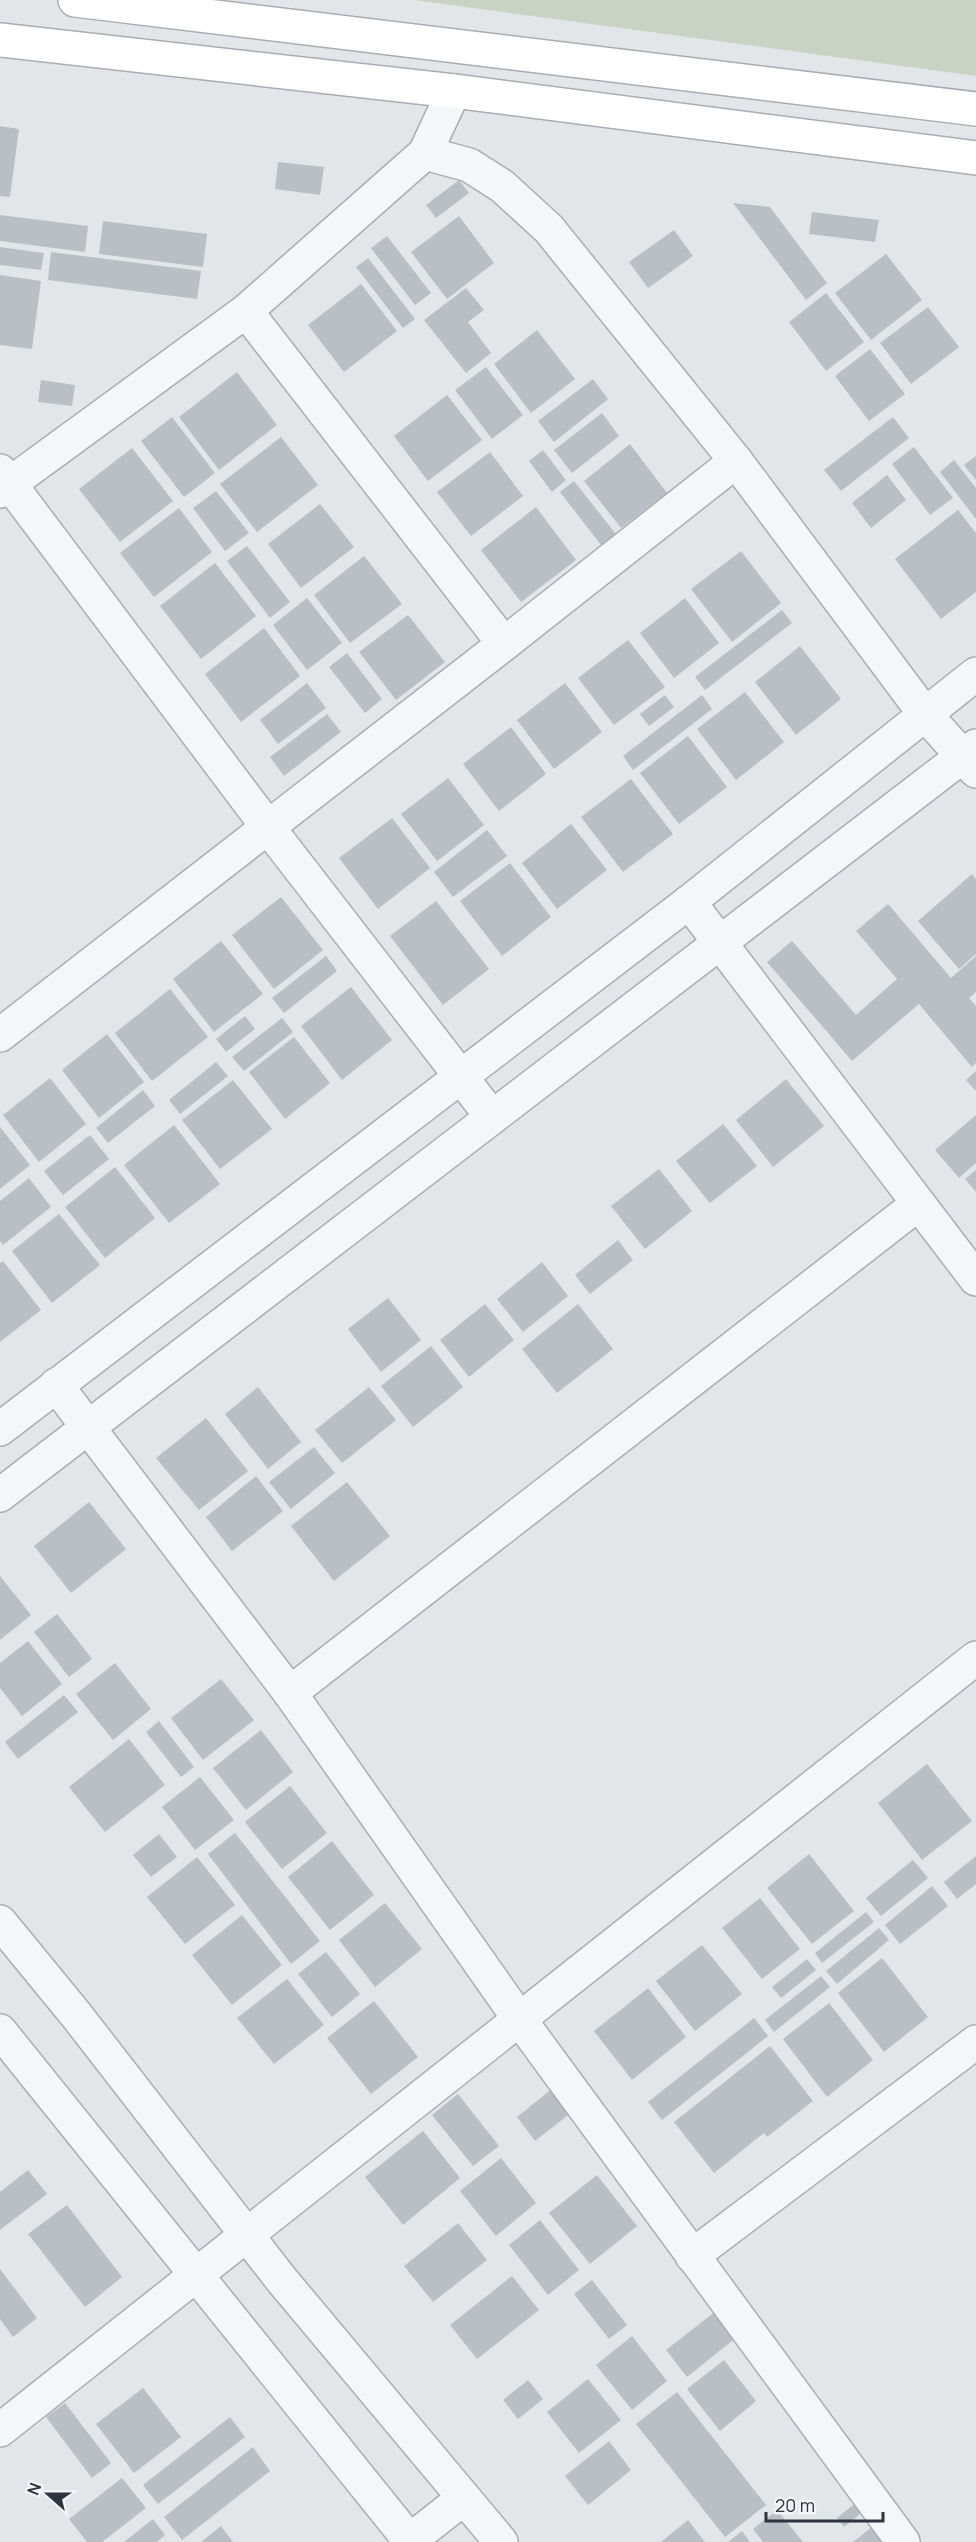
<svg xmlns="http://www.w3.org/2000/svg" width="976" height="2542" viewBox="0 0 976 2542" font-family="Manrope,sans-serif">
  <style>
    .green { fill: #c9d3c5 }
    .building { fill: #babfc6 }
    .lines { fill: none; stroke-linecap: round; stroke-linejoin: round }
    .street-casing { stroke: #a8adb3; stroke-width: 36 }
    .secondary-casing { stroke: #a8adb3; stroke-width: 36 }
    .street { stroke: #f5f6f8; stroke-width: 33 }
    .secondary { stroke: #fff; stroke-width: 33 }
  </style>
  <rect width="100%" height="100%" fill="#e3e6e9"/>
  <path class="green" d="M 414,0 L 976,0 L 976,76 Z"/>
  <g class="building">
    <path d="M 0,126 L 19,129 L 10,197 L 0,196 Z"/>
    <path d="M 278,162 L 324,167 L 320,195 L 275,189 Z"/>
    <path d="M 459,180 L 469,193 L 436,218 L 426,205 Z"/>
    <path d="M 733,203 L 770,207 L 827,283 L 806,300 Z"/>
    <path d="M 812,212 L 879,220 L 875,242 L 809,234 Z"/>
    <path d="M 0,215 L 88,226 L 85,252 L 0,241 Z"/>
    <path d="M 459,216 L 494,263 L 447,299 L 411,252 Z"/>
    <path d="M 103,221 L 207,234 L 203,267 L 99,254 Z"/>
    <path d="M 674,230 L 693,256 L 648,288 L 629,262 Z"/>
    <path d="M 387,236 L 431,293 L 415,305 L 371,248 Z"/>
    <path d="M 0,247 L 44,253 L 41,270 L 0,265 Z"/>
    <path d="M 51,252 L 201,271 L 197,299 L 48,280 Z"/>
    <path d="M 886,254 L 922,300 L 871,340 L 835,293 Z"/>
    <path d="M 368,258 L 415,319 L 403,328 L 356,267 Z"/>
    <path d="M 0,275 L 41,281 L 32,349 L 0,345 Z"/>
    <path d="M 361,284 L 397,331 L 344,372 L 308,325 Z"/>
    <path d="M 466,288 L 484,310 L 468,322 L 491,353 L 466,373 L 424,320 Z"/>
    <path d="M 826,293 L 864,342 L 826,371 L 789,322 Z"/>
    <path d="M 928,307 L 959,347 L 911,384 L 880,343 Z"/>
    <path d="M 537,330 L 575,379 L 531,413 L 494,364 Z"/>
    <path d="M 870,349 L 905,394 L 869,421 L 835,376 Z"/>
    <path d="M 486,367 L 523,415 L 492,439 L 455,390 Z"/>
    <path d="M 237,372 L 277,425 L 219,470 L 179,417 Z"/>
    <path d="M 593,379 L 608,399 L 554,442 L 538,421 Z"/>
    <path d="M 41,380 L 75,385 L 72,406 L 38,402 Z"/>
    <path d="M 447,395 L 482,440 L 428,481 L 394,436 Z"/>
    <path d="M 602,413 L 619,436 L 572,473 L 554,450 Z"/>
    <path d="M 172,417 L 215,473 L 184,497 L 141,441 Z"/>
    <path d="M 893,417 L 909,438 L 841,491 L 824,470 Z"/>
    <path d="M 281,437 L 318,485 L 257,532 L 220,484 Z"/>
    <path d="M 630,444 L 667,493 L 621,528 L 584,481 Z"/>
    <path d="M 914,447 L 953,498 L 930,515 L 892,464 Z"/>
    <path d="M 132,448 L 173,501 L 120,542 L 79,489 Z"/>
    <path d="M 543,450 L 566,480 L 552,492 L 529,461 Z"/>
    <path d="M 490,452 L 523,496 L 471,536 L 437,492 Z"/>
    <path d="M 976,456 L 976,480 L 964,465 Z"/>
    <path d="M 954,460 L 976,488 L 976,519 L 940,472 Z"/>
    <path d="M 887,475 L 906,500 L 871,528 L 852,503 Z"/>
    <path d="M 574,481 L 616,534 L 601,545 L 560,492 Z"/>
    <path d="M 216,491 L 249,533 L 225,551 L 193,508 Z"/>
    <path d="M 320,504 L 354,547 L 301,588 L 268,544 Z"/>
    <path d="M 536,507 L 576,560 L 521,602 L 481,550 Z"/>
    <path d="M 179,508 L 212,552 L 154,597 L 120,553 Z"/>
    <path d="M 958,510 L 976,533 L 976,592 L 941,619 L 895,559 Z"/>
    <path d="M 247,546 L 290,602 L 270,618 L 227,561 Z"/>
    <path d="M 741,551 L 781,603 L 732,642 L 691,589 Z"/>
    <path d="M 364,556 L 402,604 L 350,643 L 314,595 Z"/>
    <path d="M 215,563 L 256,616 L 201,659 L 160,606 Z"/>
    <path d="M 307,598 L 342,643 L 307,670 L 273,625 Z"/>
    <path d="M 685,598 L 719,643 L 674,678 L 640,633 Z"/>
    <path d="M 782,610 L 792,623 L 705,690 L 695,677 Z"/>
    <path d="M 408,615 L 445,662 L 396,700 L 359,652 Z"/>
    <path d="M 264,628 L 300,676 L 241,722 L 205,674 Z"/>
    <path d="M 628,640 L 665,687 L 614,725 L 578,678 Z"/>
    <path d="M 800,646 L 841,699 L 796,735 L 755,682 Z"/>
    <path d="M 347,653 L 382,699 L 365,713 L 329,667 Z"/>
    <path d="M 307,683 L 326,708 L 278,744 L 260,720 Z"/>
    <path d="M 565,683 L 602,732 L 554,769 L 517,720 Z"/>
    <path d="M 745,692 L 784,742 L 736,780 L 697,729 Z"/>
    <path d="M 665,695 L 674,707 L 649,726 L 640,714 Z"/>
    <path d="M 702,695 L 712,709 L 633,770 L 623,756 Z"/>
    <path d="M 327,714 L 341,732 L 284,776 L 270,757 Z"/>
    <path d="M 511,727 L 546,774 L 499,811 L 463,764 Z"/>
    <path d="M 688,736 L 727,787 L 679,824 L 640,773 Z"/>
    <path d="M 448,778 L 484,825 L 437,861 L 401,814 Z"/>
    <path d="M 631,779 L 673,834 L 623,872 L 581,817 Z"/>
    <path d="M 392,818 L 430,868 L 378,909 L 339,858 Z"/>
    <path d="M 571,824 L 607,870 L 557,909 L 522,863 Z"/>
    <path d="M 487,830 L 507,856 L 453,897 L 434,872 Z"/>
    <path d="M 510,863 L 551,917 L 502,956 L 460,901 Z"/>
    <path d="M 972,874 L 976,879 L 976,954 L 959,969 L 918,921 Z"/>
    <path d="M 281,897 L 323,950 L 274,989 L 232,935 Z"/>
    <path d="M 436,901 L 489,969 L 443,1005 L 390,936 Z"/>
    <path d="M 888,904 L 951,978 L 976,956 L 976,992 L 969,998 L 976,1006 L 976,1063 L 972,1067 L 919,1004 L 852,1061 L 767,962 L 792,941 L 856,1015 L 897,979 L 856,931 Z"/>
    <path d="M 221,941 L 263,994 L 214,1032 L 173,979 Z"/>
    <path d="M 326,956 L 337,971 L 284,1013 L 272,998 Z"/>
    <path d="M 351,987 L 392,1040 L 342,1080 L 301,1026 Z"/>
    <path d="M 170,989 L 208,1037 L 152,1081 L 115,1033 Z"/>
    <path d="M 245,1016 L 255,1029 L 226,1052 L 216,1039 Z"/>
    <path d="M 282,1018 L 293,1032 L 244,1071 L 232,1057 Z"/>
    <path d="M 107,1034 L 144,1082 L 99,1118 L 62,1070 Z"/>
    <path d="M 294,1037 L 330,1083 L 285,1119 L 249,1072 Z"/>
    <path d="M 216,1062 L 228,1076 L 180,1114 L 169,1100 Z"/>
    <path d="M 976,1071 L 976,1091 L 966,1080 Z"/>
    <path d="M 50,1078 L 86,1124 L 39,1162 L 3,1115 Z"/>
    <path d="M 786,1079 L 824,1126 L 773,1167 L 736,1120 Z"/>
    <path d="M 233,1080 L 272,1129 L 220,1169 L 182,1120 Z"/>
    <path d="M 143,1090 L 155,1106 L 108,1143 L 96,1128 Z"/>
    <path d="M 976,1115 L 976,1163 L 959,1178 L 935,1150 Z"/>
    <path d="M 723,1124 L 757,1166 L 710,1203 L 676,1161 Z"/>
    <path d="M 174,1125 L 220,1184 L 169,1223 L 124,1165 Z"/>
    <path d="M 0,1127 L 30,1165 L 0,1189 Z"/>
    <path d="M 90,1135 L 109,1159 L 63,1195 L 44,1171 Z"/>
    <path d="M 115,1167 L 155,1218 L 105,1258 L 65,1207 Z"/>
    <path d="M 659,1169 L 692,1211 L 645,1249 L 611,1206 Z"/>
    <path d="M 976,1170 L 976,1192 L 965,1179 Z"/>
    <path d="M 29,1178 L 51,1207 L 3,1245 L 0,1241 L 0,1201 Z"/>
    <path d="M 59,1214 L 100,1265 L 52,1303 L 12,1251 Z"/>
    <path d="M 618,1240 L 633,1260 L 590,1294 L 575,1275 Z"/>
    <path d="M 3,1261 L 41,1310 L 0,1342 L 0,1263 Z"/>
    <path d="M 542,1262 L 568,1296 L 523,1332 L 497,1299 Z"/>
    <path d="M 388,1298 L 421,1340 L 381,1372 L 348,1329 Z"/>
    <path d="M 485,1304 L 514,1340 L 469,1377 L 440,1340 Z"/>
    <path d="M 578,1304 L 613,1349 L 557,1393 L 522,1349 Z"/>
    <path d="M 431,1346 L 463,1387 L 413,1427 L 381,1386 Z"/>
    <path d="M 258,1387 L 301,1442 L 268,1469 L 225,1414 Z"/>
    <path d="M 369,1387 L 396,1420 L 342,1463 L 315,1430 Z"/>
    <path d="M 206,1418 L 248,1471 L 199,1510 L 156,1458 Z"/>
    <path d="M 314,1447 L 335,1473 L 291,1509 L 269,1482 Z"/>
    <path d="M 256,1476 L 283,1511 L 232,1551 L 206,1517 Z"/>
    <path d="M 347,1482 L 390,1536 L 334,1581 L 291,1526 Z"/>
    <path d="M 89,1502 L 126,1549 L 71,1593 L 34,1546 Z"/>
    <path d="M 0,1576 L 31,1615 L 0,1640 Z"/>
    <path d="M 57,1614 L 92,1659 L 69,1677 L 34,1632 Z"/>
    <path d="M 28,1641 L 62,1684 L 22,1716 L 0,1688 L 0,1663 Z"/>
    <path d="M 115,1663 L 151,1709 L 113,1740 L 76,1694 Z"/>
    <path d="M 221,1679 L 254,1720 L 203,1760 L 171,1718 Z"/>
    <path d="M 64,1695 L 78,1712 L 18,1759 L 5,1742 Z"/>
    <path d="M 159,1721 L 194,1767 L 181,1777 L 146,1732 Z"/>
    <path d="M 261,1730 L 293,1772 L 246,1810 L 213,1768 Z"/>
    <path d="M 129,1739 L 165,1785 L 105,1832 L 69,1787 Z"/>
    <path d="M 927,1764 L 972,1821 L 922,1860 L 878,1803 Z"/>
    <path d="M 200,1777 L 234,1820 L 195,1850 L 162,1807 Z"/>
    <path d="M 290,1786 L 327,1833 L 282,1869 L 245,1822 Z"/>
    <path d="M 235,1833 L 320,1941 L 291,1964 L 208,1854 Z"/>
    <path d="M 159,1834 L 177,1857 L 151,1877 L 133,1855 Z"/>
    <path d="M 332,1841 L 374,1895 L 330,1930 L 288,1877 Z"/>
    <path d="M 809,1854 L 854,1911 L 812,1944 L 767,1888 Z"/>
    <path d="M 976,1856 L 976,1884 L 957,1899 L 944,1882 Z"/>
    <path d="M 197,1857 L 235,1905 L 185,1944 L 147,1897 Z"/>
    <path d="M 913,1860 L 928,1878 L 881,1916 L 866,1898 Z"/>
    <path d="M 932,1886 L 948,1906 L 900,1944 L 885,1925 Z"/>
    <path d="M 760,1898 L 800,1949 L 762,1979 L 722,1928 Z"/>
    <path d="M 385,1903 L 422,1949 L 375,1987 L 339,1940 Z"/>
    <path d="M 866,1912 L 874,1922 L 822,1963 L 815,1953 Z"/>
    <path d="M 242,1915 L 282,1965 L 232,2005 L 192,1955 Z"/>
    <path d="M 879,1928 L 889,1940 L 837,1984 L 826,1971 Z"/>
    <path d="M 702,1945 L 742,1994 L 695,2031 L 656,1981 Z"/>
    <path d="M 326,1952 L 360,1994 L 332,2017 L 298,1974 Z"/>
    <path d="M 882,1958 L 928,2017 L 884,2052 L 838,1993 Z"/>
    <path d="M 807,1959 L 816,1970 L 781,1998 L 772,1987 Z"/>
    <path d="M 821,1976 L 830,1987 L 774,2032 L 765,2020 Z"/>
    <path d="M 287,1979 L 324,2025 L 274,2064 L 237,2018 Z"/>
    <path d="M 648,1988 L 686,2037 L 632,2080 L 594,2031 Z"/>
    <path d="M 374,2001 L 418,2057 L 371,2094 L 327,2038 Z"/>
    <path d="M 829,2003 L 873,2060 L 827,2097 L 783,2039 Z"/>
    <path d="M 754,2018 L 768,2036 L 662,2120 L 648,2102 Z"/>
    <path d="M 770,2046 L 813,2101 L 767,2137 L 764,2133 L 714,2173 L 674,2122 Z"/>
    <path d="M 553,2088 L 572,2112 L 535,2141 L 517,2117 Z"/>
    <path d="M 458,2094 L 499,2146 L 473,2166 L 432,2115 Z"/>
    <path d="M 423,2131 L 460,2178 L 403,2225 L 365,2177 Z"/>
    <path d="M 501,2158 L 536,2203 L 496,2236 L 460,2191 Z"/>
    <path d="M 28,2170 L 47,2194 L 0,2230 L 0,2192 Z"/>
    <path d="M 597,2175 L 637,2226 L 590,2264 L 549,2213 Z"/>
    <path d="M 67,2205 L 122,2277 L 85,2307 L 28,2234 Z"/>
    <path d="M 540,2220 L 579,2270 L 548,2295 L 509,2245 Z"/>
    <path d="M 458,2223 L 487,2260 L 433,2302 L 404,2266 Z"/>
    <path d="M 0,2269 L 37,2318 L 13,2337 L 0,2319 Z"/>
    <path d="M 512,2276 L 539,2310 L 477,2359 L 450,2325 Z"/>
    <path d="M 592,2280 L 627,2325 L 609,2339 L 574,2294 Z"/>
    <path d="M 716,2311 L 737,2337 L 687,2377 L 666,2350 Z"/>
    <path d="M 632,2336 L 667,2381 L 632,2410 L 596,2365 Z"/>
    <path d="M 724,2360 L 756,2401 L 720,2431 L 687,2389 Z"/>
    <path d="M 588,2379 L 621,2420 L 579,2453 L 547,2412 Z"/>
    <path d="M 528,2380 L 543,2399 L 518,2419 L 503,2400 Z"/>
    <path d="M 143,2388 L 181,2437 L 134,2473 L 96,2424 Z"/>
    <path d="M 677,2392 L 766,2505 L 725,2537 L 636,2424 Z"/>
    <path d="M 65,2403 L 111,2463 L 92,2478 L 46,2417 Z"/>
    <path d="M 230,2417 L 245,2437 L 158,2504 L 143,2485 Z"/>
    <path d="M 609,2441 L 631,2470 L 588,2505 L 565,2476 Z"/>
    <path d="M 253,2447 L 270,2471 L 182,2540 L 164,2517 Z"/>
    <path d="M 122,2478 L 146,2508 L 102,2542 L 87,2542 L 69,2519 Z"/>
    <path d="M 858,2501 L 865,2510 L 844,2527 L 837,2518 Z"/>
    <path d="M 777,2510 L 803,2542 L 763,2542 L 753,2529 Z"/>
    <path d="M 153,2519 L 165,2535 L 157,2542 L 124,2542 Z"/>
    <path d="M 688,2520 L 705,2542 L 661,2542 Z"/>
    <path d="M 881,2520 L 898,2542 L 853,2542 Z"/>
    <path d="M 221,2526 L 233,2542 L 201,2542 Z"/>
    <path d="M 742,2531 L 750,2542 L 728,2542 Z"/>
  </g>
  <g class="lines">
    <g class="street-casing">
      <g id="street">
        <path d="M 425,153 L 469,165 L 502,186 L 549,229 L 736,461 L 924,713 L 976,771"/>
        <path d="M 246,311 L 504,644"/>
        <path d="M 0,471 L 267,826 L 492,1117"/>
        <path d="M 0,491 L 246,311 L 425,153 L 454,91"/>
        <path d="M 689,902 L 976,1279"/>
        <path d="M 0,1035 L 504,644 L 736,461"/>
        <path d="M 56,1385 L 290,1693 L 520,2020 L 903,2542"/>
        <path d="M 0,1429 L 689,902 L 976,674"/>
        <path d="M 0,1495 L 976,746"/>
        <path d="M 290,1693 L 918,1204"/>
        <path d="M 0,1922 L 77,2016 L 281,2279 L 501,2542"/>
        <path d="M 0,2031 L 411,2542"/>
        <path d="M 692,2256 L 976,2042"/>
        <path d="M 0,2430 L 976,1658"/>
        <path d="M 408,2542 L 464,2498"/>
      </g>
    </g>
    <g class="secondary-casing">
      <g id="secondary">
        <path d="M 75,0 L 976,109"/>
        <path d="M 0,40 L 454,91 L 976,158"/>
      </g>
    </g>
    <use href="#street" class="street"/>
    <use href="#secondary" class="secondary"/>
  </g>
  <g transform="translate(48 2494) rotate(291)" stroke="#f2f4f7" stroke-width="4.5" paint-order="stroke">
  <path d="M0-4.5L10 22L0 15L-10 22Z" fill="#2c3540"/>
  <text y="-9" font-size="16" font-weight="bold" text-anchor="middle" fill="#2c3540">N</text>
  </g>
  <path d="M766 2512v9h117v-9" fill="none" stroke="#2c3540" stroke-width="3"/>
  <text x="775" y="2512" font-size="18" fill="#2c3540" stroke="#f2f4f7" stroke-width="4.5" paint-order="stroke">20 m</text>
</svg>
